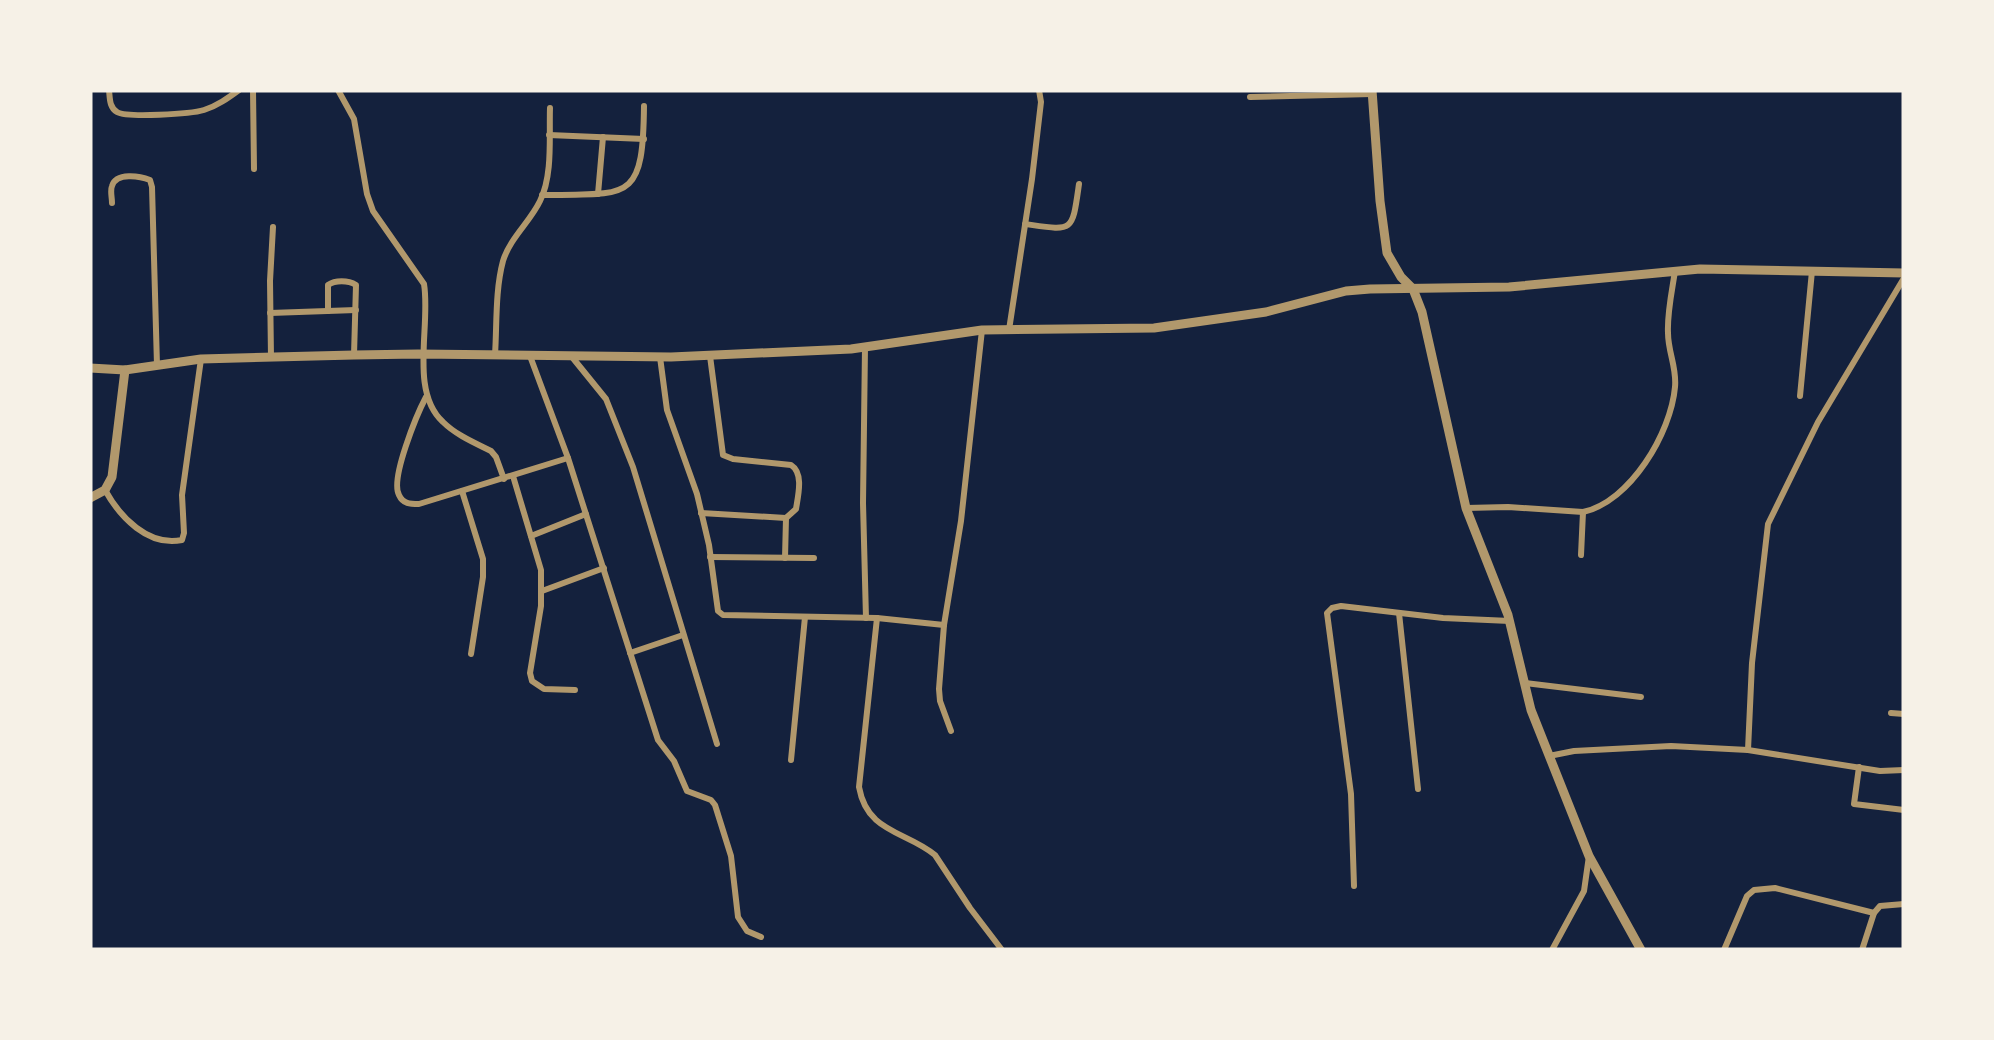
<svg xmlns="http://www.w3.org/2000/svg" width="1994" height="1040" viewBox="0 0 1994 1040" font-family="'Titillium Web',sans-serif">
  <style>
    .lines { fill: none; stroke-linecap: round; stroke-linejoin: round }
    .minor { stroke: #b1986c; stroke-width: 6 }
    .tertiary { stroke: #b1986c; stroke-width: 9 }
  </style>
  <rect width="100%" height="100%" fill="#14213d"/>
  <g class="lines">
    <g class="minor">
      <path d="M 109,90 C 110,98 109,107 117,112 C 127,118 191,114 204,110 C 217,106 228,98 239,90"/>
      <path d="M 253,90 L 254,169"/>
      <path d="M 338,90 L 354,119 L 367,194 L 373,211 L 424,284 C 431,325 409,391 443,422 C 456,435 475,443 491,451 L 496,457 L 504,479"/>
      <path d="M 1250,97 L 1372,94"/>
      <path d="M 549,135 L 644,139"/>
      <path d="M 598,194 L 603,137"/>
      <path d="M 542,195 C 630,194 643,202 644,106"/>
      <path d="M 112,203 C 112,197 110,191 112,186 C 116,172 140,176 150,180 L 152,187 L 157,365"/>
      <path d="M 1025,224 C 1074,231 1072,233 1079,184"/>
      <path d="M 328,311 L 328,285 C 335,280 348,280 356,285 L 354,355"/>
      <path d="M 270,313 L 356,310"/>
      <path d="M 1009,330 L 1032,179 L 1041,102 L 1039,90"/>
      <path d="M 865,347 L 863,503 L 866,618"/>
      <path d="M 495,355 C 497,325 495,291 503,261 C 510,238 530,222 540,201 C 553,175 549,137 550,108"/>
      <path d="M 530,356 L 568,458 L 658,740 L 674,761 L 687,791 L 711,800 L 715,805 L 731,856 L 738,917 L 747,931 L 761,937"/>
      <path d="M 572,357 L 606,399 L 633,467 L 717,744"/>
      <path d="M 660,357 L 667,410 L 697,494 L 709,545 L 718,611 L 723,615 L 877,618 L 944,625"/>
      <path d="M 271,358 L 270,281 L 273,227"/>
      <path d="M 1800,396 L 1812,271"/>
      <path d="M 426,397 C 417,414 390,479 399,495 C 403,504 410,504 419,504 L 568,458"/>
      <path d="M 513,476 L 541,570 L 541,606 L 530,673 L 532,681 L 544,689 L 575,690"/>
      <path d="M 105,490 C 120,517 148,547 182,540 L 184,533 L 182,495 L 201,359"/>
      <path d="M 462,491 L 483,559 L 483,577 L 471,654"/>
      <path d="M 1466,508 L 1508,507 L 1583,512 C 1630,502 1671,433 1675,387 C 1677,368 1668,352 1668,333 C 1667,313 1672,291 1675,271"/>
      <path d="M 701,513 L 786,518 L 796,509 C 798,496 804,473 791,465 L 733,459 L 723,455 L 710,356"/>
      <path d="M 531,536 L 586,514"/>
      <path d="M 1581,555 L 1583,512"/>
      <path d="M 710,557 L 814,558"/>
      <path d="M 785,558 L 786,518"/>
      <path d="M 542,591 L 604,568"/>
      <path d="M 1399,613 L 1418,789"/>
      <path d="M 877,618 L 859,787 C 867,833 906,831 935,855 L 970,908 L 1002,950"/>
      <path d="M 630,653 L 683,635"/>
      <path d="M 1525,683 L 1641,697"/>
      <path d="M 1891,713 L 1904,714"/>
      <path d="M 951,731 L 940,701 L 939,689 L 944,625 L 961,521 L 982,330"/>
      <path d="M 1748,750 L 1752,663 L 1768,524 L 1818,422 L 1904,278"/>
      <path d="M 1549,756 L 1574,751 L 1671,746 L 1748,750 L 1880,771 L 1904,770"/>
      <path d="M 791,760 L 805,617"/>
      <path d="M 1859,767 L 1854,804 L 1904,810"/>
      <path d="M 1354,886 L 1351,794 L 1327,613 L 1332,608 L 1341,606 L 1443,618 L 1510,621"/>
      <path d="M 1552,950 L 1584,891 L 1589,856"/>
      <path d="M 1724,950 L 1747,896 L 1754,890 L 1775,888 L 1874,913"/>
      <path d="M 1862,950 L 1874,913 L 1880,906 L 1904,904"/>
    </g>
    <g class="tertiary">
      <path d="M 1372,90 L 1380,201 L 1387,253 L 1401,277 L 1413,289 L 1422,312 L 1466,508 L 1508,615 L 1531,710 L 1589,856 L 1641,950"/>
      <path d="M 90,368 L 125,370 L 201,359 L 354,355 L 418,354 L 671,357 L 851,349 L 982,330 L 1154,328 L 1266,312 L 1346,291 L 1370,289 L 1509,287 L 1700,269 L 1904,273"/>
      <path d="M 90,498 L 105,490 L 112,477 L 125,370"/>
    </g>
  </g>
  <rect width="1994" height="1040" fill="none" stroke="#f6f1e7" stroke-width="185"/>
</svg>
